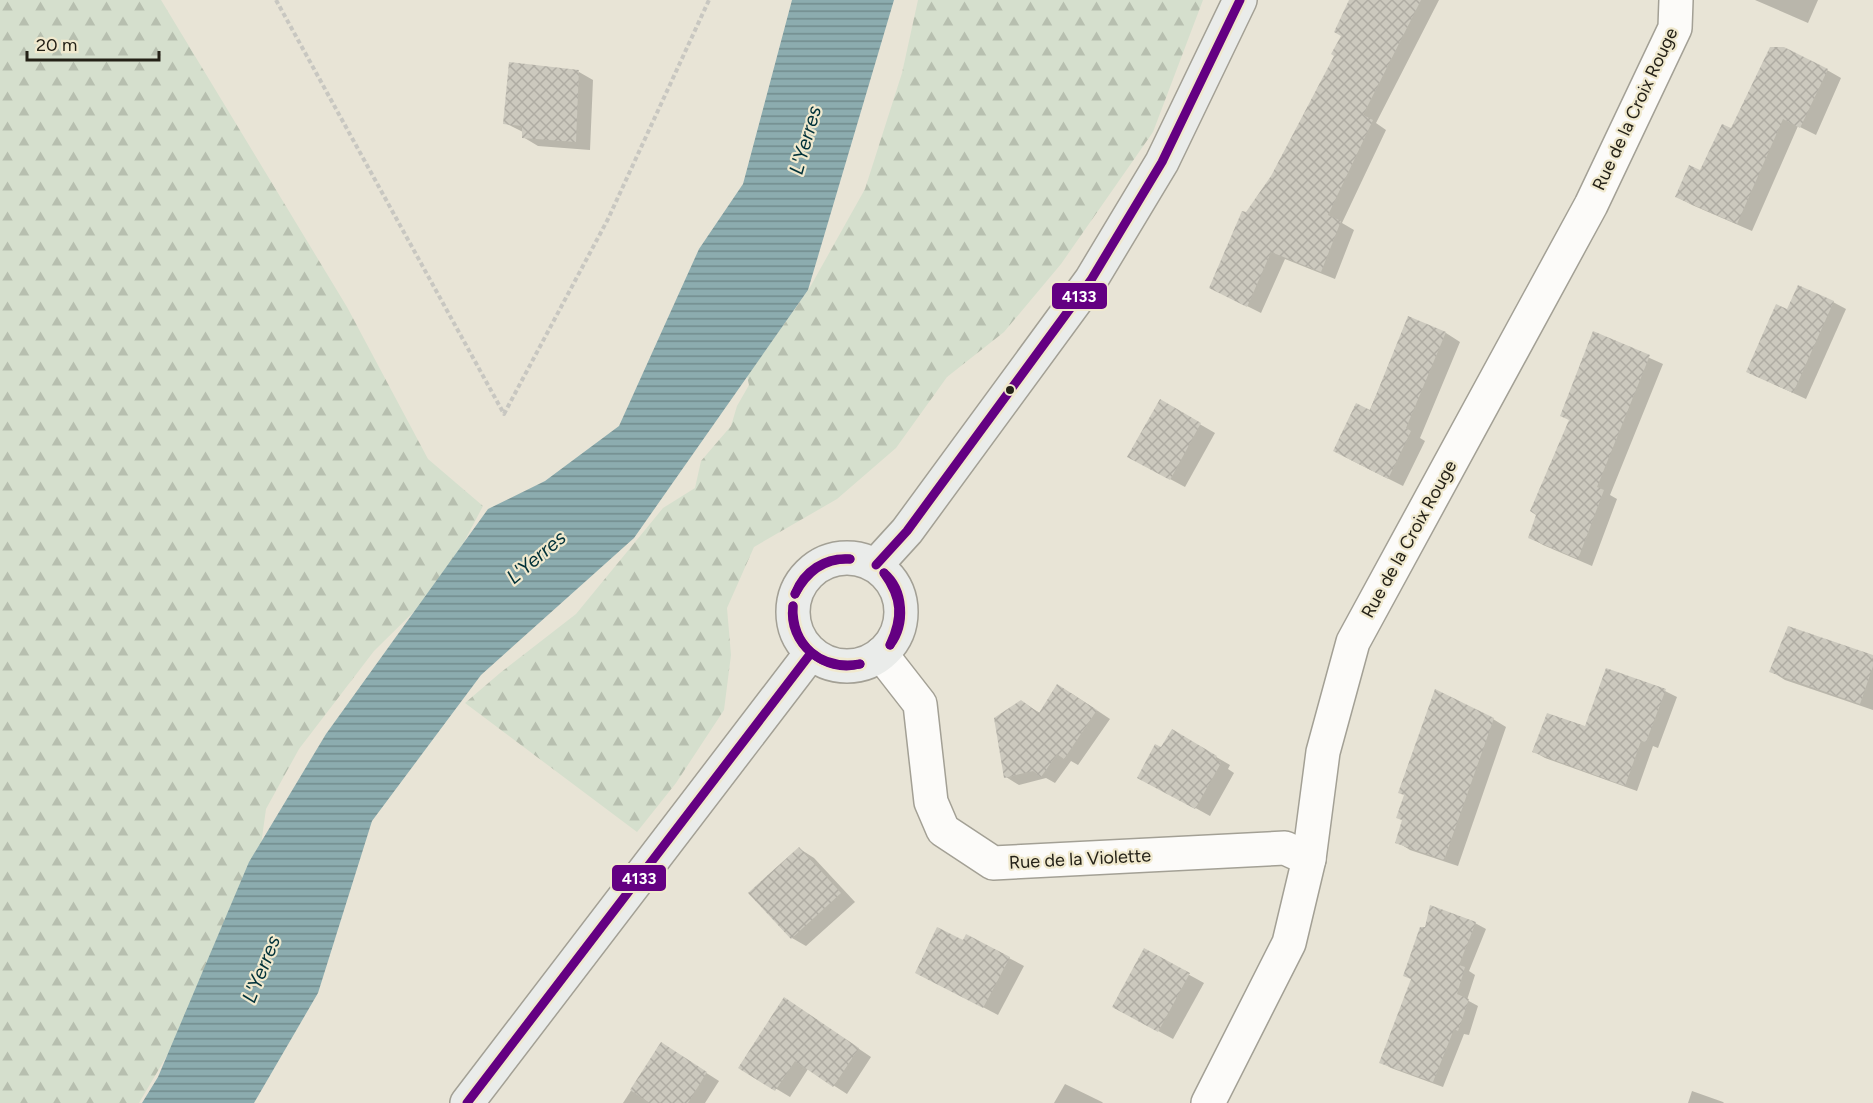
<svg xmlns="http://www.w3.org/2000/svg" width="1873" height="1103" viewBox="0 0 1873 1103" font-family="Figtree,sans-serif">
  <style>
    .forest { fill: url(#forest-firs) }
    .water { fill: url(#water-rules) }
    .shadow { fill: #0003 }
    .building { fill: url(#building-cross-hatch) }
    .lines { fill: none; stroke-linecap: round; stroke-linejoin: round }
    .street-casing { stroke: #a3a095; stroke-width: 36 }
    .secondary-casing { stroke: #a3a095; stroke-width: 36 }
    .path { stroke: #c8c7c1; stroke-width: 4; stroke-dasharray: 4.5 3; stroke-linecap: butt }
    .street { stroke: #fcfbf9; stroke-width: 33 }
    .secondary { stroke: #eaecea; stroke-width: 33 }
    .bus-1-casing { stroke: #f0e9ce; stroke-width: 14 }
    .bus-1 { stroke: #640082; stroke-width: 9 }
    .bus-dot { fill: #242117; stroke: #f0e9ce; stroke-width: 2 }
    .labels { text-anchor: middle; stroke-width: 4.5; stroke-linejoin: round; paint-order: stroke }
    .street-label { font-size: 18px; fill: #242117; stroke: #f0e9ce }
    .water-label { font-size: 20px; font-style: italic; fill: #003139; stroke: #f0e9ce }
    .line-badge { stroke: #f0e9ce; stroke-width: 2 }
    .badge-label { font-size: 16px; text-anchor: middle; font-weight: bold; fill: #fff }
  </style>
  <defs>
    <pattern id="forest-firs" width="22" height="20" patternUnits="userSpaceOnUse" patternTransform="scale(1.5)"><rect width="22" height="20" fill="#d5dfcd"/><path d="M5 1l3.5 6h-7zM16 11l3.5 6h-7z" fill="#b7bfaf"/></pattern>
    <pattern id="water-rules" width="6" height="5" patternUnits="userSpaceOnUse" patternTransform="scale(1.5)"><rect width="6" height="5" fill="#8cacaf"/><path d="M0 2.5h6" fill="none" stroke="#728c8d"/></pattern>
    <pattern id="building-cross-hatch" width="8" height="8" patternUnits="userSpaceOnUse" patternTransform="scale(1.5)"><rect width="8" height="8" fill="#ccc9be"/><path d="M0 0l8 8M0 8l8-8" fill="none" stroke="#afaca3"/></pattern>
  </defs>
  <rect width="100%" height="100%" fill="#e8e4d6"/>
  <g class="forest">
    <path d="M 0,0 L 161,0 L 347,307 L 428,459 L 483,506 L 442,584 L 374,651 L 299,749 L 266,809 L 261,845 L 182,1030 L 139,1103 L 0,1103 Z"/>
    <path d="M 918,0 L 1203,0 L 1153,132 L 1061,264 L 1004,332 L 947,377 L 896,448 L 837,499 L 754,547 L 727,608 L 731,655 L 724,710 L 676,783 L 637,832 L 465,703 L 500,673 L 576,614 L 663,508 L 695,488 L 701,461 L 731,426 L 737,406 L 749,385 L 747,376 L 809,289 L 865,189 L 902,73 Z"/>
  </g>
  <path class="water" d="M 792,0 L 894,0 L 808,290 L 634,538 L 481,675 L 372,821 L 318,993 L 254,1103 L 142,1103 L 158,1077 L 249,862 L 326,734 L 488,509 L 545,481 L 619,426 L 699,249 L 743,184 Z"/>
  <g class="shadow">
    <path d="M 1351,0 L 1439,0 L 1376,123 L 1386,130 L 1342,223 L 1354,230 L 1335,279 L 1285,259 L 1261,313 L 1225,295 L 1246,214 L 1273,176 L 1336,57 Z"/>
    <path d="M 1755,0 L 1818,0 L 1808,23 Z"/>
    <path d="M 1827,70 L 1841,78 L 1816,135 L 1798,126 L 1752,231 L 1692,205 L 1677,197 L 1701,172 L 1732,130 Z"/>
    <path d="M 579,72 L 593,80 L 590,150 L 538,146 L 523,137 L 523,132 L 505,123 Z"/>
    <path d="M 1833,302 L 1846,309 L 1806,399 L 1748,372 L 1788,311 Z"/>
    <path d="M 1409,318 L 1446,333 L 1460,342 L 1420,438 L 1425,441 L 1403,486 L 1349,459 Z"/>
    <path d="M 1594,333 L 1663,364 L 1610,495 L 1617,499 L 1592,566 L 1543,545 L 1530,537 L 1571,420 Z"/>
    <path d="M 1160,401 L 1215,433 L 1185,487 L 1144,465 Z"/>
    <path d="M 1873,657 L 1873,710 L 1785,680 L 1771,671 Z"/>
    <path d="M 1665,691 L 1677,697 L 1658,748 L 1653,746 L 1637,791 L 1545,758 L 1533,751 Z"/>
    <path d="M 1071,693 L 1110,719 L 1078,765 L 1071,761 L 1055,783 L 1046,778 L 1019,785 L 1006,777 L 1021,702 L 1040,713 Z"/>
    <path d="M 1493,719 L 1506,727 L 1458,866 L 1410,850 L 1397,842 L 1404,820 Z"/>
    <path d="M 1172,731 L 1230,765 L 1228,769 L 1234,773 L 1210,816 L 1154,785 L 1162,749 Z"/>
    <path d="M 800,849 L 814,858 L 855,902 L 806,946 L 792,938 Z"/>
    <path d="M 1475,923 L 1486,929 L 1469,971 L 1475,975 L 1467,1000 L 1478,1006 L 1469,1035 L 1464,1034 L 1443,1087 L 1391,1068 L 1381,1062 Z"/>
    <path d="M 967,936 L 1024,966 L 998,1015 L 931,980 Z"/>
    <path d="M 1144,950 L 1204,983 L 1173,1039 L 1129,1015 Z"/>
    <path d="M 797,1007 L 871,1057 L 847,1094 L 808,1069 L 790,1097 L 740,1067 Z"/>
    <path d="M 661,1044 L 719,1081 L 705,1103 L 623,1103 Z"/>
    <path d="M 1065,1084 L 1102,1102 L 1103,1103 L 1054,1103 Z"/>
    <path d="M 1692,1091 L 1723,1102 L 1724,1103 L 1688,1103 Z"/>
  </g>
  <g class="building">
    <path d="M 1349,0 L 1421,0 L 1363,115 L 1373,120 L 1328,215 L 1341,221 L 1321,272 L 1271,252 L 1247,307 L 1209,288 L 1242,211 L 1246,212 L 1271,176 L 1334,56 L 1331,54 L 1341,36 L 1334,32 Z"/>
    <path d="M 1770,47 L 1784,47 L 1828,69 L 1800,128 L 1783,119 L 1737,224 L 1675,197 L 1689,165 L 1700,170 L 1722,124 L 1731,128 Z"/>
    <path d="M 509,62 L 579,70 L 576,142 L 522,138 L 522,126 L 503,124 Z"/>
    <path d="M 1798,285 L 1834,301 L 1793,393 L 1746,372 L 1776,304 L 1787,309 Z"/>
    <path d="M 1408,316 L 1446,332 L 1406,428 L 1411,431 L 1388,479 L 1333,451 L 1356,403 L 1370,410 Z"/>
    <path d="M 1593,331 L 1650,355 L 1597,487 L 1604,490 L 1578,559 L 1528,538 L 1536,515 L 1530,511 L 1569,420 L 1560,416 Z"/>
    <path d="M 1160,399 L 1201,423 L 1170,480 L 1127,457 Z"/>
    <path d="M 1788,626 L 1873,655 L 1873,666 L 1860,704 L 1769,672 Z"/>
    <path d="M 1606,668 L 1666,689 L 1646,742 L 1641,741 L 1625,786 L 1532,752 L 1547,713 L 1585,726 Z"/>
    <path d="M 1057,684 L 1097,710 L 1064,759 L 1057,754 L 1041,777 L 1033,771 L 1004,778 L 994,718 L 1021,700 L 1039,713 Z"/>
    <path d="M 1435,689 L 1494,718 L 1444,860 L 1395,843 L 1402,820 L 1396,818 L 1404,795 L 1398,793 Z"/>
    <path d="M 1172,729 L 1217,756 L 1215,759 L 1221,763 L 1195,809 L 1137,778 L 1155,744 L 1161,747 Z"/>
    <path d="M 799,847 L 841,893 L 791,939 L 748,893 Z"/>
    <path d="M 1430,905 L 1476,922 L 1459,965 L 1465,967 L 1457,994 L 1469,999 L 1458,1031 L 1454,1029 L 1433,1082 L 1379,1063 L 1411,979 L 1403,976 L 1420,927 L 1425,927 Z"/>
    <path d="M 937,927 L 963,940 L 966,934 L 1010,957 L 983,1008 L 915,973 Z"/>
    <path d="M 1144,948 L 1190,973 L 1158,1032 L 1112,1007 Z"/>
    <path d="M 784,997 L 859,1048 L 833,1087 L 795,1061 L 775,1091 L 738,1068 Z"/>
    <path d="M 661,1042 L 707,1072 L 688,1103 L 650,1103 L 630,1090 Z"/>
  </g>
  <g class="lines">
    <g class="street-casing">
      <g id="street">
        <path d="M 881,654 L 920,704 L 931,802 L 943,830 L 993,863 L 1285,848 L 1309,859"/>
        <path d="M 1208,1103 L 1289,943 L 1309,859 L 1323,752 L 1353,642 L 1591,205 L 1675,28 L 1676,0"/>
      </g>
    </g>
    <g class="secondary-casing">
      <g id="secondary">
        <circle cx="847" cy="612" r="54"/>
        <path d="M 876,565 L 907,531 L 1091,280 L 1162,162 L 1240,0"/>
        <path d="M 467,1103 L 811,653"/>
      </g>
    </g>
    <path class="path" d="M 276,0 L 504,414 L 608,219 L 709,0"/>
    <use href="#street" class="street"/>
    <use href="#secondary" class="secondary"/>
    <g class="bus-1-casing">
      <g id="bus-1">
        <path d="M 876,565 L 907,531 L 1091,280 L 1162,162 L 1240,0"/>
        <path d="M 884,573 C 904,590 906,624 890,645"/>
        <path d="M 884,573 C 902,598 903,617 890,645"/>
        <path d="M 795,594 C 804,571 825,557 850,559"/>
        <path d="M 795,594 C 806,573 824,558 850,559"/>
        <path d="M 793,606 C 792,646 820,670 860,664"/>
        <path d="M 793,606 C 787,643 825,674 860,664"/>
        <path d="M 467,1103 L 811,653"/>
      </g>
    </g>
    <use href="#bus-1" class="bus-1"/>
  </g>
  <circle class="bus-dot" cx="1010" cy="390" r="5"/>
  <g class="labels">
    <g class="street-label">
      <text transform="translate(1635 109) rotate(-65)" y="6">Rue de la Croix Rouge</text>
      <text transform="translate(1409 539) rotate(-61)" y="6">Rue de la Croix Rouge</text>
      <text transform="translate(1080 859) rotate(-3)" y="6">Rue de la Violette</text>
    </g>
    <g class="water-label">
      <text transform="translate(805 140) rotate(-74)" y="7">L'Yerres</text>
      <text transform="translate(536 557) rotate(-40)" y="7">L'Yerres</text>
      <text transform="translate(261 969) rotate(-68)" y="7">L'Yerres</text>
    </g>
  </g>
  <g class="line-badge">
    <rect x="1051" y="282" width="57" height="28" rx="6" fill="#640082"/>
    <rect x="611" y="864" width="56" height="28" rx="6" fill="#640082"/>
  </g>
  <g class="badge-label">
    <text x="1079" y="302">4133</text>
    <text x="639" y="884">4133</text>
  </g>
  <path d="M27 51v9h132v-9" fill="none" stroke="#242117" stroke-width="3"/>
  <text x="36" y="51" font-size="18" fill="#242117" stroke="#f0e9ce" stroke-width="4.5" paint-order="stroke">20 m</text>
</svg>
